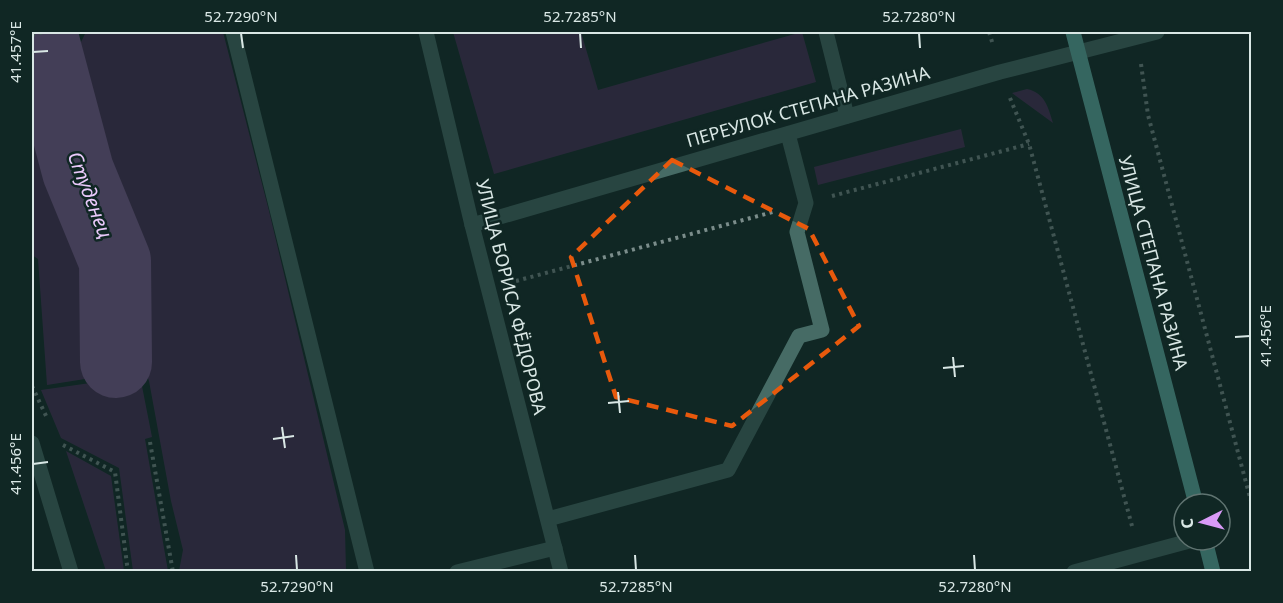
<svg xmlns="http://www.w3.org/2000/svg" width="1283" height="603" viewBox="0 0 1283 603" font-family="'Noto Sans',sans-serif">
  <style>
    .green { fill: #482c55 }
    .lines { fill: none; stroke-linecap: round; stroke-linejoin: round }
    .river { stroke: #815b94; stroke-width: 72 }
    .path { stroke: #7b8d8b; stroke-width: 4; stroke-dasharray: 3 4.5; stroke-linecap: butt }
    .service { stroke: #466b65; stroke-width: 15 }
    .minor { stroke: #466b65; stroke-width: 15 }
    .primary { stroke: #63b4a9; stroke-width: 15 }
    .marked { fill: none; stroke: #e8590c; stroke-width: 4.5; stroke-dasharray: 12 8; stroke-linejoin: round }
    .ticks { fill: none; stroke: #d9e7e5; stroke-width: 2 }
    .labels { text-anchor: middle; stroke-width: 5; stroke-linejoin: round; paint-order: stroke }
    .street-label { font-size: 18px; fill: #d9e7e5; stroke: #102724 }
    .water-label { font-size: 20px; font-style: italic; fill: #eac9fb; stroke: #102724 }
    .neatline { fill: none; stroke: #d9e7e5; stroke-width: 2 }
    .ticks-label { font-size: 15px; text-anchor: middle; fill: #d9e7e5 }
  </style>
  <rect width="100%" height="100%" fill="#102724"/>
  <g class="green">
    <path d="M 32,32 L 77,32 L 80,44 L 85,34 L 92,32 L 223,32 L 269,211 L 345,530 L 346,571 L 179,571 L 183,550 L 171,501 L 149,381 L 144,368 L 142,368 L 142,370 L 47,385 L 38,259 L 32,255 Z"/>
    <path d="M 453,32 L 581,32 L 598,90 L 802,32 L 816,82 L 494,174 Z"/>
    <path d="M 1027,89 C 1045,93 1048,107 1053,123 L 1012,93 Z"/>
    <path d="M 961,129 L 965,147 L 818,185 L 814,167 Z"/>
    <path d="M 140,376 L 152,437 L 145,439 L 168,571 L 133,571 L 119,468 L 61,438 L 41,390 Z"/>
    <path d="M 66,451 L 111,476 L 124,571 L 106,571 Z"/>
  </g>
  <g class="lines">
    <path class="river" d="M 41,32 L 78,171 L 115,261 L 116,362"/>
    <g class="path">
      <path d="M 989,32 L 993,45"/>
      <path d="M 32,35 L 43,32"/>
      <path d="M 1141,64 L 1148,115 L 1252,505"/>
      <path d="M 1010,98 L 1029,144 L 1132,526"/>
      <path d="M 832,196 L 1029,144"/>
      <path d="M 516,281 L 773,212"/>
      <path d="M 32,386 L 47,418"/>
      <path d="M 150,442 L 173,572"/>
      <path d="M 63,445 L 115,472 L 128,572"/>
    </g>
    <g class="service">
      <path d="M 233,32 L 367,572"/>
      <path d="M 826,32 L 847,116"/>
      <path d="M 32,443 L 71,572"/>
      <path d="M 548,519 L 728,470 L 799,336 L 822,330 L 797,232 L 806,203 L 788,134"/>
      <path d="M 457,572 L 555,548"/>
      <path d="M 1074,572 L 1193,540"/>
    </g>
    <g class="minor">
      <path d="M 426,32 L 472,225 L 561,572"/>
      <path d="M 472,225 L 1000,72 L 1157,32"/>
    </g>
    <g class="primary">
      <path d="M 1073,32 L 1196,504"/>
      <path d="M 1205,540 L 1213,572"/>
    </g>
  </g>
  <path d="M0 0H1283V603H0ZM 672,160 L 809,229 L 859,326 L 732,426 L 616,397 L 571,257 Z" fill="#102724" fill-opacity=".55" fill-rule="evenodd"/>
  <path class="marked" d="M 672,160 L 809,229 L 859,326 L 732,426 L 616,397 L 571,257 Z"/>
  <path class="ticks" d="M 241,33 L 243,48M 580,33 L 581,48M 919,33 L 920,48M 33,52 L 48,51M 1235,337 L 1250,336M 953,357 L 955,377M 943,368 L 964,366M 618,392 L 620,413M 608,403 L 629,401M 282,427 L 285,448M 273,439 L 294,436M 33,464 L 48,462M 296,555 L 297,570M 635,555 L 636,570M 974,555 L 975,570"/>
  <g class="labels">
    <g class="street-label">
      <text transform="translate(808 107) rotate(-16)" y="6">ПЕРЕУЛОК СТЕПАНА РАЗИНА</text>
      <text transform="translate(1153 263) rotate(75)" y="6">УЛИЦА СТЕПАНА РАЗИНА</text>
      <text transform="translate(511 297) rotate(76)" y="6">УЛИЦА БОРИСА ФЁДОРОВА</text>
    </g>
    <g class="water-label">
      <text transform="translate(90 195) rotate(69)" y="7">Студенец</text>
    </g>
  </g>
  <rect width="1283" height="603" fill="none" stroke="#102724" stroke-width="66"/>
  <g transform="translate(1202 522) rotate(264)"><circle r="28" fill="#102724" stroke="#607471" stroke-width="1.5"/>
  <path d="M0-4.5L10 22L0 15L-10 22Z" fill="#d99af7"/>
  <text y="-9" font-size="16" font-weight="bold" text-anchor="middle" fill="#d9e7e5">С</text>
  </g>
  <rect x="33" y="33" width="1217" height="537" class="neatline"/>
  <g class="ticks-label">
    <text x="241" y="22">52.7290°N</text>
    <text x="580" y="22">52.7285°N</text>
    <text x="919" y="22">52.7280°N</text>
    <text transform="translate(16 52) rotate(-90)" y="5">41.457°E</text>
    <text transform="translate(1266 336) rotate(-90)" y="5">41.456°E</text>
    <text transform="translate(16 464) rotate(-90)" y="5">41.456°E</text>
    <text x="297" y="592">52.7290°N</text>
    <text x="636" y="592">52.7285°N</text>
    <text x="975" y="592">52.7280°N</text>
  </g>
</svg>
